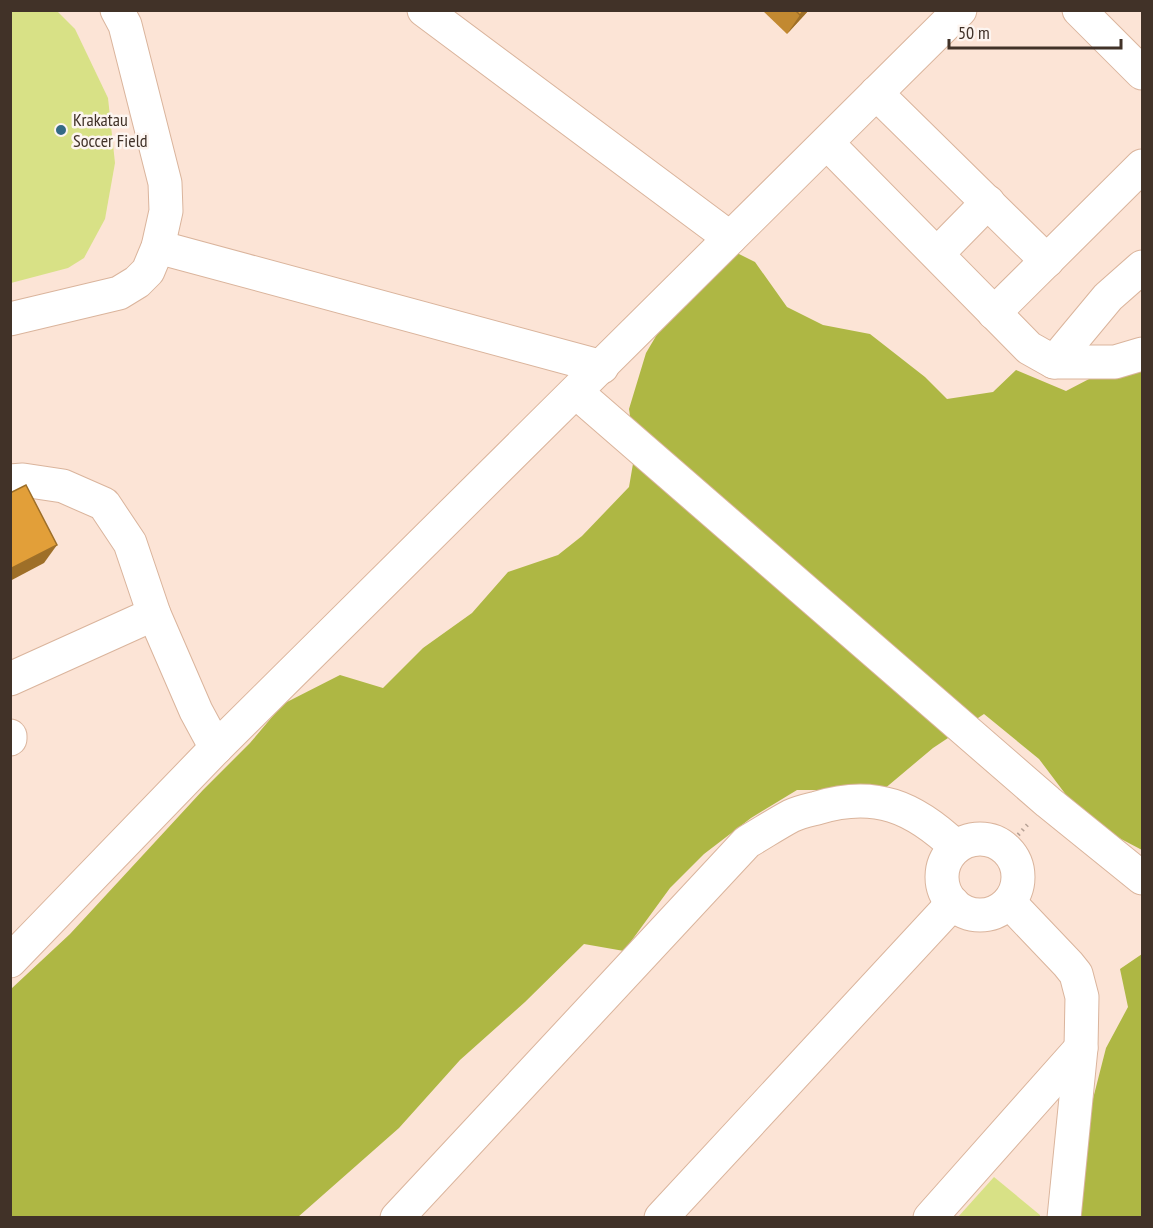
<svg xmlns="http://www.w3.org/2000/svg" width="1153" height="1228" viewBox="0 0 1153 1228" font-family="'PT Sans Narrow',sans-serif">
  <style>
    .green { fill: #d8e186 }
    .forest { fill: #aeb744 }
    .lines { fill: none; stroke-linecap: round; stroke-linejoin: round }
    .minor-casing { stroke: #dab49c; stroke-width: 35 }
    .path { stroke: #b6a195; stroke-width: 4; stroke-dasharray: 1.5 4.5; stroke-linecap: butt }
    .minor { stroke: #fff; stroke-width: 33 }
    .wall { fill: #c28931 }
    .shaded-wall { fill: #9e6f28 }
    .building { fill: #e29f39; stroke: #9e6f28; stroke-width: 1.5 }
    .poi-dot { fill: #346a85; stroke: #fdf5f0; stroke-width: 2 }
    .labels { text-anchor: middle; stroke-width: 5; stroke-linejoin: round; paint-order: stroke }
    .poi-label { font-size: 18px; fill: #413228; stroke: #fdf5f0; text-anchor: start }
  </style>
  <rect width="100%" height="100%" fill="#fce4d6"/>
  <g class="green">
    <path d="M 11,10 L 57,11 L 75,29 L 108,98 L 115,163 L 105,219 L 84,258 L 68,268 L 11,283 Z"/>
    <path d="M 994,1177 L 1040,1215 L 1040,1217 L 958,1217 Z"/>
  </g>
  <g class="forest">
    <path d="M 735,252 L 755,262 L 787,307 L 823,325 L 870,334 L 925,377 L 947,399 L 993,392 L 1016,370 L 1066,391 L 1091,378 L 1142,363 L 1142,850 L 1085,820 L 1039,759 L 984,714 L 933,748 L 883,790 L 797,790 L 751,818 L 704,854 L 670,888 L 624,951 L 584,944 L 525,1002 L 460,1060 L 399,1128 L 298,1217 L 11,1218 L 11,989 L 70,934 L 203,790 L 250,743 L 283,704 L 340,675 L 383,688 L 423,648 L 472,613 L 508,572 L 558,555 L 582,536 L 629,487 L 635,452 L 629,409 L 646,353 L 672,309 Z"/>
    <path d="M 1142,954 L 1142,1217 L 1078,1218 L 1085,1130 L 1106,1048 L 1128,1007 L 1120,969 Z"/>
  </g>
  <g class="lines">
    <g class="minor-casing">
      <g id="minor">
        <path d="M 424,10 L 730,238"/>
        <path d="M 1079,10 L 1142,73"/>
        <path d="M 876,93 L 1047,261"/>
        <path d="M 827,143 L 1029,348 L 1054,362 L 1115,362 L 1142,354"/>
        <path d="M 158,247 L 602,367"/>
        <path d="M 937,254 L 988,202"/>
        <path d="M 994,313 L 1142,166"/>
        <path d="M 10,319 L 119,293 L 137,282 L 148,271 L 158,247 L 166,211 L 165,183 L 125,25 L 117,10"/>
        <path d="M 1054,362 L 1108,297 L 1142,267"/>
        <path d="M 576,392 L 1048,802 L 1142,878"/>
        <path d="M 10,481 L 23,480 L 63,486 L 104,504 L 130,543 L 154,614 L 196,711 L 216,748"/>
        <path d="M 10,679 L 154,614"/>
        <path d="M 10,736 L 10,739"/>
        <circle cx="980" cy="877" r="38"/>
        <path d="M 1009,902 L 1068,964 L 1076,974 L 1082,997 L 1081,1048 L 1064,1218"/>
        <path d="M 10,961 L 216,748 L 960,10"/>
        <path d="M 397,1218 L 747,842 C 761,834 776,824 791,816 C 799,812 809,810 817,808 C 875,790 914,807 956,847"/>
        <path d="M 661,1218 L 953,903"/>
        <path d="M 930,1218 L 1081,1048"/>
      </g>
    </g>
    <path class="path" d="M 1006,848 L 1030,822"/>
    <use href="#minor" class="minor"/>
  </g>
  <path class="wall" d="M 762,10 L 809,10 L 787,34 Z"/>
  <g class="shaded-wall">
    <path d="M 804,10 L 809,10 L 787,34 L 800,15 Z"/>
    <path d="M 57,545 L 44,563 L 10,581 L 10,569 Z"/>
  </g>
  <g class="building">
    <path d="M 795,10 L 804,10 L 800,15 Z"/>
    <path d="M 26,485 L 57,545 L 10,569 L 10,493 Z"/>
  </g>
  <circle class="poi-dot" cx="61" cy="130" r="6"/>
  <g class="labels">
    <g class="poi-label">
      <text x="73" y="126">Krakatau<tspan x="73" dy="21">Soccer Field</tspan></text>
    </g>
  </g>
  <rect width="1153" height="1228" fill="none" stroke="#413228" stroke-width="24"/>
  <path d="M949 39v9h172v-9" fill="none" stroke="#413228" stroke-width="3"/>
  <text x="958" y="39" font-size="18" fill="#413228" stroke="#fdf5f0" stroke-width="4.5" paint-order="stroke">50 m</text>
</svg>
